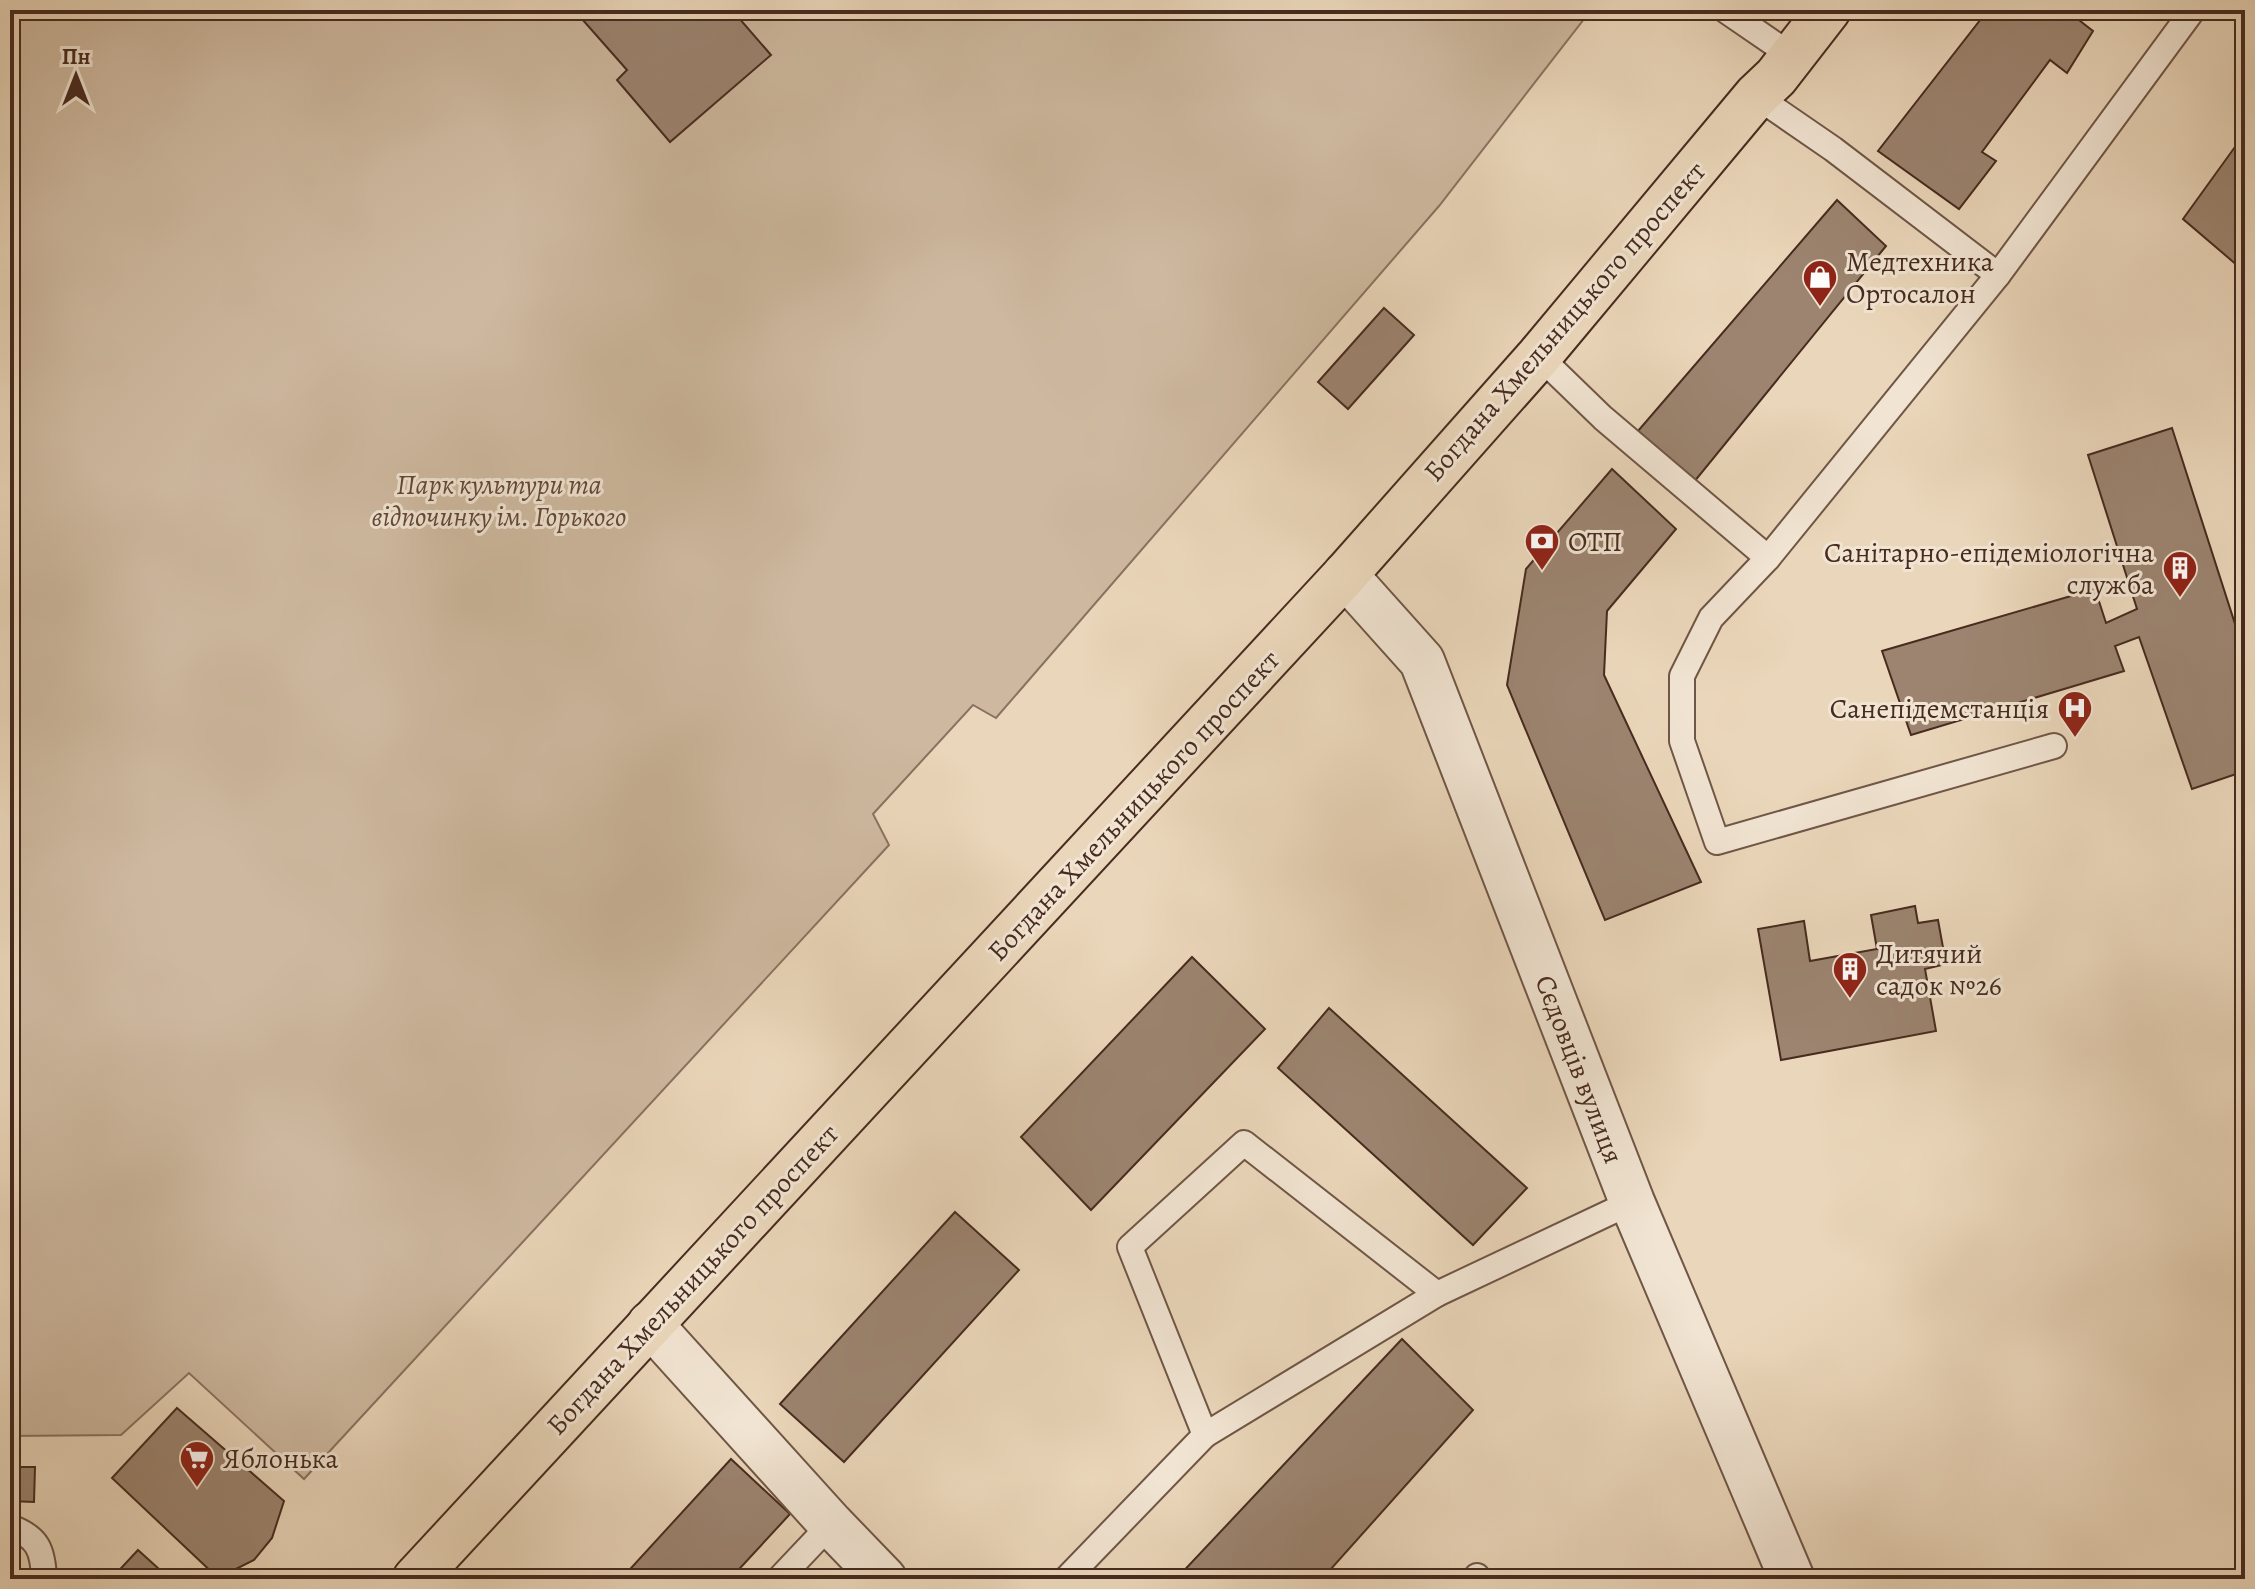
<svg xmlns="http://www.w3.org/2000/svg" width="2255" height="1589" viewBox="0 0 2255 1589" font-family="Alegreya,serif">
  <style>
    .green { fill: #ceb9a0; stroke: #8a7260; stroke-width: 2 }
    .building { fill: #9c8470; stroke: #472b1f; stroke-width: 2 }
    .lines { fill: none; stroke-linecap: round; stroke-linejoin: round }
    .service-casing { stroke: #705646; stroke-width: 28 }
    .minor-casing { stroke: #705646; stroke-width: 48 }
    .trunk-casing { stroke: #472b1f; stroke-width: 48 }
    .service { stroke: #f1e4d2; stroke-width: 24 }
    .minor { stroke: #f1e4d2; stroke-width: 44 }
    .trunk { stroke: #ead6ba; stroke-width: 44 }
    .labels { text-anchor: middle; stroke-width: 6; stroke-linejoin: round; paint-order: stroke }
    .poi-label { font-size: 28px; fill: #472b1f; stroke: #f1e4d2; text-anchor: start }
    .street-label { font-size: 28px; fill: #472b1f; stroke: #f1e4d2 }
    .park-label { font-size: 28px; font-style: italic; fill: #624739; stroke: #f1e4d2 }
  </style>
  <rect width="100%" height="100%" fill="#ead6ba"/>
  <filter id="stains"><feTurbulence type="fractalNoise" baseFrequency=".0025" numOctaves="4"/><feColorMatrix values="0 0 0 0 .2 0 0 0 0 .09 0 0 0 0 .02 0 0 0 .5 -.17"/></filter>
  <radialGradient id="worn" r=".72"><stop offset=".6" stop-color="#630" stop-opacity="0"/><stop offset="1" stop-color="#630" stop-opacity=".3"/></radialGradient>
  <path class="green" d="M 10,10 L 1591,10 L 1439,206 L 996,718 L 973,705 L 873,814 L 889,845 L 304,1479 L 189,1373 L 121,1435 L 10,1436 Z"/>
  <g class="building">
    <path d="M 574,10 L 732,10 L 771,55 L 670,142 L 617,80 L 627,70 Z"/>
    <path d="M 1988,10 L 2066,10 L 2093,31 L 2067,73 L 2050,60 L 1982,152 L 1996,161 L 1959,209 L 1878,151 Z"/>
    <path d="M 2245,133 L 2245,272 L 2183,219 Z"/>
    <path d="M 1837,200 L 1886,246 L 1694,482 L 1638,431 Z"/>
    <path d="M 1384,308 L 1414,335 L 1348,409 L 1318,382 Z"/>
    <path d="M 2172,428 L 2245,655 L 2245,771 L 2192,789 L 2139,637 L 2115,646 L 2124,671 L 1911,735 L 1882,651 L 2095,589 L 2106,623 L 2137,609 L 2088,455 Z"/>
    <path d="M 1612,469 L 1676,529 L 1607,611 L 1604,675 L 1701,882 L 1605,920 L 1507,685 L 1526,569 Z"/>
    <path d="M 1915,906 L 1918,923 L 1938,920 L 1946,964 L 1925,969 L 1936,1031 L 1781,1060 L 1758,929 L 1804,921 L 1810,961 L 1877,949 L 1871,915 Z"/>
    <path d="M 1192,957 L 1265,1029 L 1091,1210 L 1021,1137 Z"/>
    <path d="M 1329,1008 L 1527,1188 L 1473,1245 L 1278,1068 Z"/>
    <path d="M 955,1212 L 1019,1270 L 844,1462 L 780,1404 Z"/>
    <path d="M 1402,1339 L 1473,1410 L 1322,1579 L 1176,1579 Z"/>
    <path d="M 177,1408 L 284,1501 L 272,1538 L 254,1560 L 218,1578 L 112,1478 Z"/>
    <path d="M 731,1459 L 790,1514 L 730,1579 L 621,1579 Z"/>
    <path d="M 10,1467 L 35,1467 L 34,1502 L 10,1501 Z"/>
    <path d="M 138,1550 L 170,1579 L 111,1579 Z"/>
  </g>
  <g class="lines">
    <g class="service-casing">
      <g id="service">
        <path d="M 1725,10 L 1792,56"/>
        <path d="M 1756,96 L 1833,149 L 1998,275 L 2193,10"/>
        <path d="M 1539,356 L 1603,418 L 1768,558 L 1998,275"/>
        <path d="M 1768,558 L 1711,618 L 1682,676 L 1682,741 L 1717,842 L 2054,746"/>
        <path d="M 1205,1435 L 1437,1294"/>
        <path d="M 10,1527 C 38,1537 43,1550 44,1579"/>
        <path d="M 1477,1576 L 1479,1579"/>
        <path d="M 779,1579 L 831,1524"/>
        <path d="M 1066,1579 L 1205,1435 L 1130,1247 L 1244,1143 L 1437,1294 L 1632,1202"/>
      </g>
    </g>
    <g class="minor-casing">
      <g id="minor">
        <path d="M 1345,575 L 1422,661 L 1632,1202 L 1792,1579"/>
        <path d="M 650,1324 L 831,1524 L 884,1579"/>
      </g>
    </g>
    <g class="trunk-casing">
      <path id="trunk" d="M 415,1579 L 1345,575 L 1539,356 L 1756,96 L 1776,77 L 1828,10"/>
    </g>
    <use href="#service" class="service"/>
    <use href="#minor" class="minor"/>
    <use href="#trunk" class="trunk"/>
  </g>
  <defs>
    <g id="shop-pin" transform="scale(1.8)"><path d="M0 17L-7.5 6A9.5 9.5 0 1 1 7.5 6Z" fill="#8f2418" stroke="#f1e4d2"/><path d="M-5-2.5h2.3a2.7 3.5 0 0 1 5.4 0H5L5.5 6h-11ZM-1.5-2.5h3a1.5 2.3 0 0 0-3 0Z" fill="#fff"/></g>
    <g id="bank-pin" transform="scale(1.8)"><path d="M0 17L-7.5 6A9.5 9.5 0 1 1 7.5 6Z" fill="#8f2418" stroke="#f1e4d2"/><path d="M-6-4H6V4H-6ZM0-2.3a2.3 2.3 0 1 0 0 4.6a2.3 2.3 0 1 0 0-4.6Z" fill="#fff"/></g>
    <g id="building-pin" transform="scale(1.8)"><path d="M0 17L-7.5 6A9.5 9.5 0 1 1 7.5 6Z" fill="#8f2418" stroke="#f1e4d2"/><path d="M-4-6H4V6H1V3H-1V6H-4ZM-2.5-4.3h1.7v1.8h-1.7ZM.8-4.3h1.7v1.8H.8ZM-2.5-1h1.7V.8h-1.7ZM.8-1h1.7V.8H.8Z" fill="#fff"/></g>
    <g id="hospital-pin" transform="scale(1.8)"><path d="M0 17L-7.5 6A9.5 9.5 0 1 1 7.5 6Z" fill="#8f2418" stroke="#f1e4d2"/><path d="M-5-5h3v3.5h4V-5h3V5h-3V1.5h-4V5h-3Z" fill="#fff"/></g>
    <g id="supermarket-pin" transform="scale(1.8)"><path d="M0 17L-7.5 6A9.5 9.5 0 1 1 7.5 6Z" fill="#8f2418" stroke="#f1e4d2"/><path d="M-6-5.5h2.5l.6 2H6L4.5 2H-2.5L-4.4-4H-6ZM-1.5 3.2a1.3 1.3 0 1 0 .1 0ZM3 3.2a1.3 1.3 0 1 0 .1 0Z" fill="#fff"/></g>
  </defs>
  <g fill-rule="evenodd">
    <use href="#shop-pin" x="1820" y="277"/>
    <use href="#bank-pin" x="1542" y="541"/>
    <use href="#building-pin" x="2180" y="568"/>
    <use href="#hospital-pin" x="2075" y="708"/>
    <use href="#building-pin" x="1850" y="969"/>
    <use href="#supermarket-pin" x="197" y="1458"/>
  </g>
  <g class="labels">
    <g class="poi-label">
      <text x="1846" y="271">Медтехника<tspan x="1846" dy="32">Ортосалон</tspan></text>
      <text x="1568" y="551">ОТП</text>
      <text x="2154" y="562" text-anchor="end">Санітарно-епідеміологічна<tspan x="2154" dy="32">служба</tspan></text>
      <text x="2049" y="718" text-anchor="end">Санепідемстанція</text>
      <text x="1876" y="963">Дитячий<tspan x="1876" dy="32">садок №26</tspan></text>
      <text x="223" y="1468">Яблонька</text>
    </g>
    <g class="street-label">
      <text transform="translate(1564 321) rotate(-49)" y="10">Богдана Хмельницького проспект</text>
      <text transform="translate(1133 805) rotate(-47)" y="10">Богдана Хмельницького проспект</text>
      <text transform="translate(1580 1069) rotate(69)" y="10">Сєдовців вулиця</text>
      <text transform="translate(692 1279) rotate(-47)" y="10">Богдана Хмельницького проспект</text>
    </g>
    <g class="park-label">
      <text x="499" y="494">Парк культури та<tspan x="499" dy="32">відпочинку ім. Горького</tspan></text>
    </g>
  </g>
  <rect width="2255" height="1589" fill="none" stroke="#ead6ba" stroke-width="40"/>
  <rect x="12" y="12" width="2231" height="1565" fill="none" stroke="#472b1f" stroke-width="4"/>
  <rect x="20" y="20" width="2215" height="1549" fill="none" stroke="#472b1f" stroke-width="2"/>
  <g transform="translate(76 76)" stroke="#f1e4d2" stroke-width="6" paint-order="stroke">
  <path d="M0-6L14 30L0 20L-14 30Z" fill="#472b1f"/>
  <text y="-12" font-size="22" font-weight="bold" text-anchor="middle" fill="#472b1f">Пн</text>
  </g>
  <rect width="100%" height="100%" filter="url(#stains)"/>
  <rect width="100%" height="100%" fill="url(#worn)"/>
</svg>
